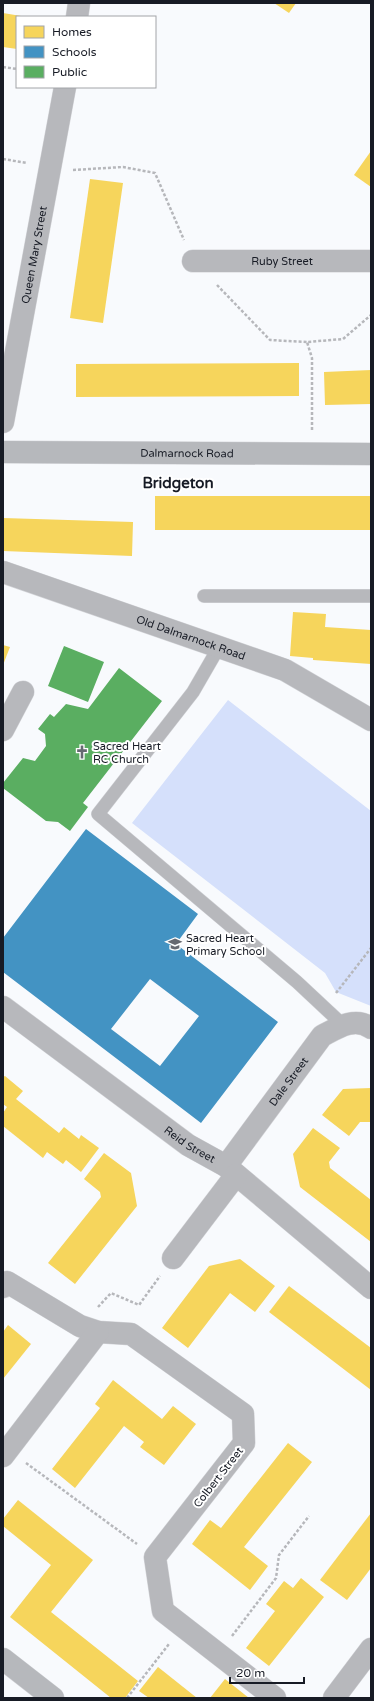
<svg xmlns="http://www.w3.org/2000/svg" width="374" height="1701" viewBox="0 0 374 1701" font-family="'Varela Round',sans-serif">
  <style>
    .green { fill: #d5e0fb }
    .homes { fill: #f6d55c }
    .schools { fill: #4393c3; fill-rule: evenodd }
    .public { fill: #5aae61 }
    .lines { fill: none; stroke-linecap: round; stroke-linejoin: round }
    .lane-casing { stroke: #d5d6da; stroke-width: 14 }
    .street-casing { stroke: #d5d6da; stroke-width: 23 }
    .secondary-casing { stroke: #d5d6da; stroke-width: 23 }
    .path { stroke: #b6b7bb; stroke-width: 2.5; stroke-dasharray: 3 2; stroke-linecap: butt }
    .lane { stroke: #b7b8bc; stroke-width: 13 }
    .street { stroke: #b7b8bc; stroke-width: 22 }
    .secondary { stroke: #b6b8bc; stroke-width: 22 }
    .labels { text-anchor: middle; stroke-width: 4; stroke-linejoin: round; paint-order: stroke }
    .street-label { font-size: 11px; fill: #171b25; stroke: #fff }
    .poi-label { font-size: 11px; fill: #171b25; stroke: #fff; text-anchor: start }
    .district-label { font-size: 15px; font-weight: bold; fill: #171b25; stroke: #fff }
  </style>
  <rect width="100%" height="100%" fill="#f8fafd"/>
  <path class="green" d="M 228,700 L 371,811 L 371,1006 L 336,992 L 325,973 L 132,823 Z"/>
  <g class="homes">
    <path d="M 274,3 L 296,3 L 289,13 Z"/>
    <path d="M 3,13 L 21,16 L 17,17 L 17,49 L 3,47 Z"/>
    <path d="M 371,151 L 371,187 L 354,175 Z"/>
    <path d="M 90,179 L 123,183 L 103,323 L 70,318 Z"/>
    <path d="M 299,363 L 299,396 L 76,397 L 76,364 Z"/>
    <path d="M 371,370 L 371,404 L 325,405 L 324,372 Z"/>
    <rect x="155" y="496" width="216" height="34"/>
    <path d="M 3,518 L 133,522 L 132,556 L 3,551 Z"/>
    <path d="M 293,612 L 326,614 L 325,627 L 371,630 L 371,664 L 313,660 L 313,658 L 290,656 Z"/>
    <path d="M 3,645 L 10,647 L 3,665 Z"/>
    <path d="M 5,1076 L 23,1091 L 16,1099 L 59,1133 L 64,1127 L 79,1139 L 81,1135 L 99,1148 L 81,1172 L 66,1160 L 63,1164 L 47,1152 L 43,1158 L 3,1126 L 3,1113 L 7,1107 L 3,1104 L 3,1077 Z"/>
    <path d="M 371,1088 L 371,1122 L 360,1122 L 349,1136 L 322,1115 L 343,1089 Z"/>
    <path d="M 313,1128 L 340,1148 L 329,1162 L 330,1168 L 371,1200 L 371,1242 L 300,1187 L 293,1154 Z"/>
    <path d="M 104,1153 L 131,1173 L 137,1206 L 75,1284 L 48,1263 L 101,1197 L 100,1192 L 84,1179 Z"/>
    <path d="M 240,1259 L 275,1286 L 255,1312 L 230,1293 L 188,1348 L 162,1328 L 209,1266 Z"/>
    <path d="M 289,1286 L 371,1348 L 371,1390 L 269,1312 Z"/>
    <path d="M 8,1325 L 31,1344 L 3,1379 L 3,1332 Z"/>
    <path d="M 113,1380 L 162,1419 L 173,1406 L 196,1424 L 164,1465 L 140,1447 L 144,1442 L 124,1426 L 75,1488 L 52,1469 L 100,1408 L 95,1404 Z"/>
    <path d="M 288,1443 L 312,1462 L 244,1547 L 268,1566 L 250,1590 L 192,1544 L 210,1520 L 221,1528 Z"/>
    <path d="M 18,1500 L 93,1560 L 51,1612 L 138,1681 L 125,1698 L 111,1698 L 10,1617 L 51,1565 L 3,1526 L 3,1519 Z"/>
    <path d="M 371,1513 L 371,1568 L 347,1600 L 320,1580 Z"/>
    <path d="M 301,1578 L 324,1597 L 269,1666 L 246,1648 L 275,1611 L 266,1604 L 284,1581 L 293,1588 Z"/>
    <path d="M 158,1667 L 197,1698 L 149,1698 L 139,1691 Z"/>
    <path d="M 225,1679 L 249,1698 L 210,1698 Z"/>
  </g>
  <path class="schools" d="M 86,829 L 198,914 L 176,944 L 278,1022 L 201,1123 L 3,972 L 3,938 ZM 150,979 L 199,1016 L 160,1066 L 111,1029 Z"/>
  <g class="public">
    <path d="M 64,646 L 104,662 L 88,702 L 48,686 Z"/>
    <path d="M 119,668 L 162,701 L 83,803 L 88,807 L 70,831 L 58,822 L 46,821 L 3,788 L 3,783 L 23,758 L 35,761 L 46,746 L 45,734 L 38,729 L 50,714 L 54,717 L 66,704 L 88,709 Z"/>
  </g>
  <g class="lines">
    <g class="lane-casing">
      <g id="lane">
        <path d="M 204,596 L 371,596"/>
        <path d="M 219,647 L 193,692 L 98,814 L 297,982 L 343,1025"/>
      </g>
    </g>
    <g class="street-casing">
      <g id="street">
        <path d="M 77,17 L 79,3"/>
        <path id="s1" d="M 193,261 L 371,261"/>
        <path id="s2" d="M 3,422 L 65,87"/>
        <path id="s3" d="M 3,572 L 285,670 L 371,720"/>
        <path d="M 3,730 L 23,692"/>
        <path id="s4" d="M 3,1007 L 188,1145 L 226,1166 L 371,1288"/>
        <path id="s5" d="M 226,1166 L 322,1036 C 337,1028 355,1016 371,1028"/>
        <path d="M 173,1258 L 236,1175"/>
        <path d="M 3,1287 L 7,1282 L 80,1326 L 98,1332 L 131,1334 L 243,1414 L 244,1443 L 155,1557 L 163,1611 L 275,1698"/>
        <path d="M 3,1456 L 98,1332"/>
        <path d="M 334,1698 L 371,1649"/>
      </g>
    </g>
    <g class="secondary-casing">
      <g id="secondary">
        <path id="s6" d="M 3,452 L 371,454"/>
        <path d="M 3,1659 L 53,1698"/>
      </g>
    </g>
    <g class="path">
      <path d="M 3,67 L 17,69"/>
      <path d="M 3,159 L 27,163"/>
      <path d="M 73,170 L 123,167 L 155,173 L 184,240"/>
      <path d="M 217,285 L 270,340 L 307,342"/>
      <path d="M 312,430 L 312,358 L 307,342 L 343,339 L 371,315"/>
      <path d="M 336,993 L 371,948"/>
      <path d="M 98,1307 L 111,1293 L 139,1305 L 160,1276"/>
      <path d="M 26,1463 L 137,1544"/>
      <path d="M 232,1636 L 276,1578 L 279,1555 L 309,1516"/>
      <path d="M 127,1698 L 169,1644"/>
    </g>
    <use href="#lane" class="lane"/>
    <use href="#street" class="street"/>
    <use href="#secondary" class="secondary"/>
  </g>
  <defs>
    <g id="church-bare" transform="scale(1.08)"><path d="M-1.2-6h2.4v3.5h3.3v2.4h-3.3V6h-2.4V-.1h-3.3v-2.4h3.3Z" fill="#666971" stroke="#fff" stroke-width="2.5" paint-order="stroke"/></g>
    <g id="school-bare" transform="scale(1.08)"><path d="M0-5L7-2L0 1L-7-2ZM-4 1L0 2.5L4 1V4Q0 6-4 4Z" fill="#666971" stroke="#fff" stroke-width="2.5" paint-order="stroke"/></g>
  </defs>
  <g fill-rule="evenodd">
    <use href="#church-bare" x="82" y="752"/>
    <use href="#school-bare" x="175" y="944"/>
  </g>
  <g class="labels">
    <g class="street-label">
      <text dy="4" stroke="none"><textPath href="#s2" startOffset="170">Queen Mary Street</textPath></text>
      <text dy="4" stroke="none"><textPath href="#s1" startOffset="89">Ruby Street</textPath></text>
      <text dy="4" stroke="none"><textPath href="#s6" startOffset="184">Dalmarnock Road</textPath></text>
      <text dy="4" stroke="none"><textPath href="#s3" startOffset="199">Old Dalmarnock Road</textPath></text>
      <text dy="4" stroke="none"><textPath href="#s5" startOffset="105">Dale Street</textPath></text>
      <text dy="4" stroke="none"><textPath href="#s4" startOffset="232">Reid Street</textPath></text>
      <text transform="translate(218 1477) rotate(-52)" y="4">Colbert Street</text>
    </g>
    <g class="poi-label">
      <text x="93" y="750">Sacred Heart<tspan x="93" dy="13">RC Church</tspan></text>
      <text x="186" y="942">Sacred Heart<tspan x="186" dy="13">Primary School</tspan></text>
    </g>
    <g class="district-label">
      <text x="178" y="488">Bridgeton</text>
    </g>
  </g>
  <rect width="374" height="1701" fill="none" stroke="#171b25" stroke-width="8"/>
  <rect x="16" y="16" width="140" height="72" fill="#ffffff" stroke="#a2a4a8"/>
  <rect x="24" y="26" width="20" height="12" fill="#f6d55c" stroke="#a2a4a8"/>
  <text x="52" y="36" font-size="12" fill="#171b25">Homes</text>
  <rect x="24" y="46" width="20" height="12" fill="#4393c3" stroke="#a2a4a8"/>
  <text x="52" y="56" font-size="12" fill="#171b25">Schools</text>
  <rect x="24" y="66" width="20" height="12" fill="#5aae61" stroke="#a2a4a8"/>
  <text x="52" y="76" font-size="12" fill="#171b25">Public</text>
  <path d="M230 1677v6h74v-6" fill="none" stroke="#171b25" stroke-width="2"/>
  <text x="236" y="1677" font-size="12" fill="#171b25" stroke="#ffffff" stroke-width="3" paint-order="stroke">20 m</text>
</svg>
